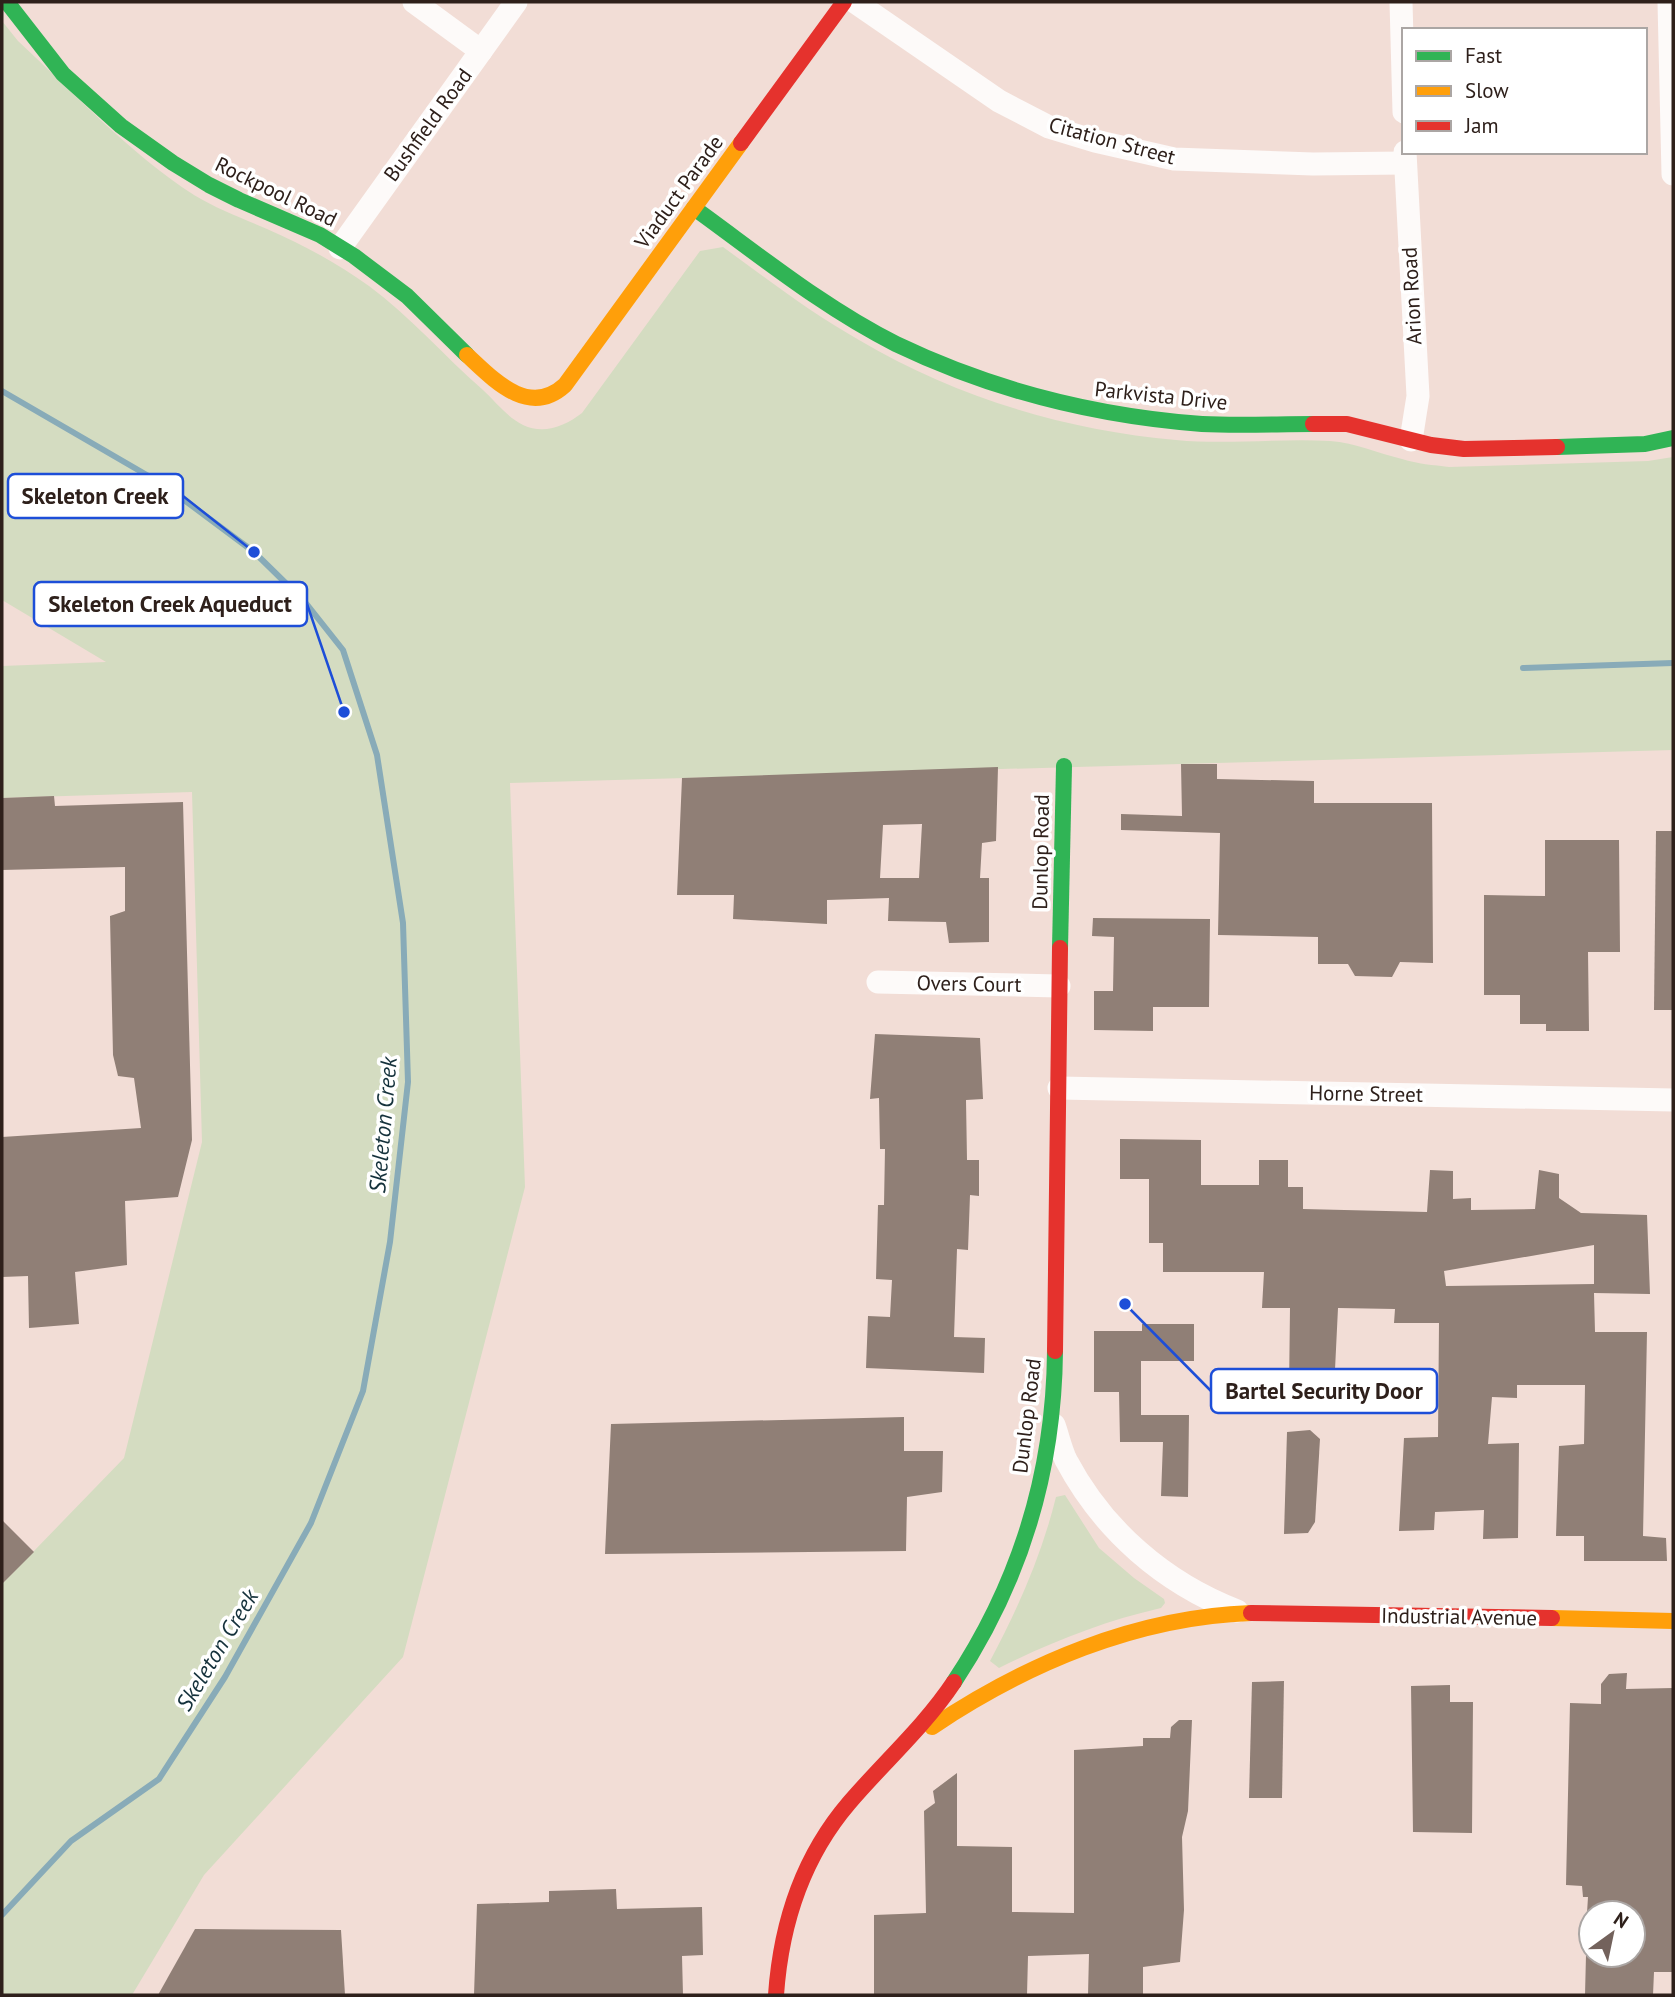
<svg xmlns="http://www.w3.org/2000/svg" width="1675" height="1997" viewBox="0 0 1675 1997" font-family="'PT Sans',sans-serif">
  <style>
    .green { fill: #d4dcc1 }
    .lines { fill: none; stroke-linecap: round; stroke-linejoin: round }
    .stream { stroke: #88abb8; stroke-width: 6 }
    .building { fill: #907f76; fill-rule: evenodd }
    .street { stroke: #fdfaf9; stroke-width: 23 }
    .fast { stroke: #30b455; stroke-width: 16 }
    .slow { stroke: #ff9f0a; stroke-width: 16 }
    .jam { stroke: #e5322d; stroke-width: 16 }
    .labels { text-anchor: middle; stroke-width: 7; stroke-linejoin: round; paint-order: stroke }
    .street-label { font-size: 21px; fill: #2e201b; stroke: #fff }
    .water-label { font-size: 23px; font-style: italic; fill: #14313b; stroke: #fff }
    .leader { fill: none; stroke: #1d4ed8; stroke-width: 2.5 }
    .callout-dot { fill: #1d4ed8; stroke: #fff; stroke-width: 2.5 }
    .callout { fill: #fff; stroke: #1d4ed8; stroke-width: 2.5 }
    .callout-label { font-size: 23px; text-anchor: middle; font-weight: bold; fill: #2e201b }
  </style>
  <rect width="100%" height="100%" fill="#f2ddd6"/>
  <g class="green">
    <path d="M 2,21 L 18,41 C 75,94 129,153 194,195 C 217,209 242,218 267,229 C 302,244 337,263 369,286 C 410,316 444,356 483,390 C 496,402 507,417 523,425 C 544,435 565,426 582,413 L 700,251 L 723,247 C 767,279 811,313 859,340 C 955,397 1065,430 1176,440 C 1227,445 1279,438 1330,441 C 1356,443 1377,453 1402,459 C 1418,464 1433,465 1449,467 L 1648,461 L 1673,457 L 1673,750 L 510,783 L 525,1187 L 403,1657 L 204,1875 L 132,1995 L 2,1995 L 2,1584 L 124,1458 L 202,1142 L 192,792 L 2,798 L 2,666 L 106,662 L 2,600 Z"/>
    <path d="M 1065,1495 L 1099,1548 L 1134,1578 L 1164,1599 L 1165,1603 L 1161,1608 C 1104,1621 1051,1642 999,1668 L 990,1661 C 1018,1609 1042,1554 1056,1497 Z"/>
  </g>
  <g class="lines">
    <g class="stream">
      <path d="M 2,391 L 164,485 L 254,552 L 305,602 L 343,650 L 377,755 L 403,923 L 408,1082 L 390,1242 L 363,1391 L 311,1523 L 225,1677 L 159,1779 L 71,1841 L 2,1915"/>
      <path d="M 1523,668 L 1673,663"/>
    </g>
  </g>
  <g class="building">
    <path d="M 1181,764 L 1217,764 L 1217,779 L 1314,781 L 1314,803 L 1432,803 L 1433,963 L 1400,962 L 1392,977 L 1355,976 L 1348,964 L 1318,964 L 1318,937 L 1218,935 L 1220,833 L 1121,830 L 1121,814 L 1182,816 Z"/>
    <path d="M 998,767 L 996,841 L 982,843 L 980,878 L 989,878 L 989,942 L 949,943 L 946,922 L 888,921 L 889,898 L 827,900 L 827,924 L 733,919 L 734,895 L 677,895 L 682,778 ZM 922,824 L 919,878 L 880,878 L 883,825 Z"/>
    <path d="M 54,796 L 55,806 L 183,802 L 192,1140 L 178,1197 L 125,1201 L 127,1265 L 75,1272 L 79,1324 L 29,1328 L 28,1276 L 2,1277 L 2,1137 L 141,1128 L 134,1078 L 118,1076 L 113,1055 L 110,916 L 125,911 L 125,867 L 2,870 L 2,798 Z"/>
    <path d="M 1656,831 L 1673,831 L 1673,1010 L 1654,1010 Z"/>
    <path d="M 1545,840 L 1619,840 L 1620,952 L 1588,952 L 1589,1031 L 1546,1031 L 1546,1024 L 1520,1024 L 1520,995 L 1484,995 L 1484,895 L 1545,896 Z"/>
    <path d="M 1093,918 L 1210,919 L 1209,1007 L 1153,1007 L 1153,1031 L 1094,1030 L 1094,991 L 1113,991 L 1114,937 L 1092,936 Z"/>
    <path d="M 875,1034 L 980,1038 L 983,1099 L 966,1100 L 967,1160 L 979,1160 L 979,1196 L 970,1195 L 968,1250 L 957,1249 L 954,1337 L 985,1338 L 984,1373 L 866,1368 L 868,1316 L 890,1317 L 892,1280 L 876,1279 L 878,1205 L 884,1205 L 885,1149 L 880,1149 L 879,1098 L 870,1099 Z"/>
    <path d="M 1120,1139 L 1201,1140 L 1201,1185 L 1259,1185 L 1259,1160 L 1288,1160 L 1288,1187 L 1303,1187 L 1303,1209 L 1427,1212 L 1430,1170 L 1453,1171 L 1453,1199 L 1471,1198 L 1471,1210 L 1535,1209 L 1539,1170 L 1559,1174 L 1559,1198 L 1581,1213 L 1647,1215 L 1650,1294 L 1594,1293 L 1595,1332 L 1647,1332 L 1643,1536 L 1666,1538 L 1667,1561 L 1584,1561 L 1584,1536 L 1556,1536 L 1559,1446 L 1584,1444 L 1585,1385 L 1517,1385 L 1517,1398 L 1492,1397 L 1488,1444 L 1519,1443 L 1518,1538 L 1483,1539 L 1484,1510 L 1435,1512 L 1434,1530 L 1399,1531 L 1404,1438 L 1438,1437 L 1439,1323 L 1394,1323 L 1395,1309 L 1338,1308 L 1334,1390 L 1289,1391 L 1290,1308 L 1262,1308 L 1264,1272 L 1163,1272 L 1163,1243 L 1149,1243 L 1149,1179 L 1120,1179 ZM 1594,1245 L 1594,1284 L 1446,1286 L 1444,1271 Z"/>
    <path d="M 1142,1324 L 1194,1324 L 1194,1361 L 1141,1361 L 1141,1415 L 1189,1415 L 1188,1497 L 1161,1496 L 1163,1442 L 1120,1442 L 1119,1392 L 1094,1392 L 1094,1331 L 1142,1331 Z"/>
    <path d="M 904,1417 L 904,1451 L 943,1451 L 942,1492 L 907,1497 L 906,1551 L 605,1554 L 611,1424 Z"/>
    <path d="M 1310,1430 L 1320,1439 L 1315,1522 L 1308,1533 L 1284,1534 L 1287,1432 Z"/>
    <path d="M 2,1520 L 34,1552 L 2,1584 Z"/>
    <path d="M 1627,1673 L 1626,1689 L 1673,1688 L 1673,1972 L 1654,1972 L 1653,1995 L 1585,1995 L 1586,1955 L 1633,1955 L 1633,1913 L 1587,1913 L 1588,1897 L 1583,1897 L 1582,1886 L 1566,1885 L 1570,1703 L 1601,1704 L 1601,1684 L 1609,1674 Z"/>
    <path d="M 1284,1681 L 1282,1798 L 1249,1798 L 1252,1682 Z"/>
    <path d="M 1450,1685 L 1450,1702 L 1473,1702 L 1472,1833 L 1413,1832 L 1411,1686 Z"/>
    <path d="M 1179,1720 L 1192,1720 L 1188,1811 L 1182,1837 L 1184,1910 L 1180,1962 L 1143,1967 L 1143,1995 L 1088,1995 L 1089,1954 L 1028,1956 L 1027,1995 L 874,1995 L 874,1915 L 926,1913 L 924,1811 L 935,1803 L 933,1791 L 957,1773 L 957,1846 L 1012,1847 L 1012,1912 L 1074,1913 L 1074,1750 L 1143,1746 L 1143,1738 L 1170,1738 L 1171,1727 Z"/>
    <path d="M 616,1889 L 617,1909 L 702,1907 L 703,1955 L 682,1956 L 683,1995 L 474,1995 L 477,1904 L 549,1902 L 549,1891 Z"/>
    <path d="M 195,1929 L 341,1930 L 345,1995 L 158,1995 Z"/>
  </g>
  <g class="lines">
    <g class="street">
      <path d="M 414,2 L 481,51"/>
      <path d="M 855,2 L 999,101 L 1049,127 L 1095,141 L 1174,159 L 1313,164 L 1405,163"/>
      <path d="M 1401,2 L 1404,112"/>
      <path d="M 1669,2 L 1673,174"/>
      <path d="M 1405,152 L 1418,396 L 1411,440"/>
      <path d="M 340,248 L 516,2"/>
      <path d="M 878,982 L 1059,986"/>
      <path d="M 1059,1088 L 1673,1100"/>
      <path d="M 1054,1425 C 1058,1436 1061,1450 1066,1460 C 1103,1530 1164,1583 1237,1611"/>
    </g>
    <g class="fast">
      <path d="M 7,2 L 63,74 L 121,126 L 173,163 L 209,185 L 239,200 L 320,235 L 354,256 L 407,296 L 467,355"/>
      <path d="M 694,208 C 759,255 824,308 896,344 C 992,390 1096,416 1202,424 C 1239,426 1277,424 1313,424"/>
      <path d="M 1557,447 L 1645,444 L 1673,438"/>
      <path d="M 1060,948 L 1064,766"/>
      <path d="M 954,1682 C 1021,1581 1054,1471 1055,1351"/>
    </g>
    <g class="slow">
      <path d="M 467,355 C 494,380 529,418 565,385 L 741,143"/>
      <path d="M 1552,1618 L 1673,1621"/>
      <path d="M 932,1727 C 1026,1664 1136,1617 1251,1613"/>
    </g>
    <g class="jam">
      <path d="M 741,143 L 844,2"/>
      <path d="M 1313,424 L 1347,424 L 1431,445 L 1464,449 L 1557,447"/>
      <path d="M 1055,1351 L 1060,948"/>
      <path d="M 1251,1613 L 1552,1618"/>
      <path d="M 776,1995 C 781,1924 802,1858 849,1803 C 884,1762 924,1727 954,1682"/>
    </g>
  </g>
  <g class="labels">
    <g class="street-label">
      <text transform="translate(428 125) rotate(-54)" y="7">Bushfield Road</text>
      <text transform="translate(1112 141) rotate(15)" y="7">Citation Street</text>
      <text transform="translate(276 192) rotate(26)" y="7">Rockpool Road</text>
      <text transform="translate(679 192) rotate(-54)" y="7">Viaduct Parade</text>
      <text transform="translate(1412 296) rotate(-93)" y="7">Arion Road</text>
      <text transform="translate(1161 396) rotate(6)" y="7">Parkvista Drive</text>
      <text transform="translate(1041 852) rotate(-89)" y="7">Dunlop Road</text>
      <text transform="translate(969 984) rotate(1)" y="7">Overs Court</text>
      <text transform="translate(1366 1094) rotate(1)" y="7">Horne Street</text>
      <text transform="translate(1027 1416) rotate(-83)" y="7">Dunlop Road</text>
      <text transform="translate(1459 1617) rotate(1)" y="7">Industrial Avenue</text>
    </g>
    <g class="water-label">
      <text transform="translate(383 1125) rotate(-85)" y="8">Skeleton Creek</text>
      <text transform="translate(217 1650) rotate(-59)" y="8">Skeleton Creek</text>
    </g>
  </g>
  <path class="leader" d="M254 552L183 496M344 712L307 604M1125 1304L1211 1391"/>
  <g class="callout-dot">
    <circle cx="254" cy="552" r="7"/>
    <circle cx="344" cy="712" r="7"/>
    <circle cx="1125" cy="1304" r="7"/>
  </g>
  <g class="callout">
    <rect x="8" y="474" width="175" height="44" rx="7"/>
    <rect x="34" y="582" width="273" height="44" rx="7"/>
    <rect x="1211" y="1369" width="226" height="44" rx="7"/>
  </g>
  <g class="callout-label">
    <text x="95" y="504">Skeleton Creek</text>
    <text x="170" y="612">Skeleton Creek Aqueduct</text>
    <text x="1324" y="1399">Bartel Security Door</text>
  </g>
  <rect width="1675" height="1997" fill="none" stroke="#2e201b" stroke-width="7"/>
  <rect x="1402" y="28" width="245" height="126" fill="#ffffff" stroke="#aba6a4" stroke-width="2"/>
  <rect x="1416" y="51" width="35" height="10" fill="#30b455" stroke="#aba6a4" stroke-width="2"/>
  <text x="1465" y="63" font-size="21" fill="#2e201b">Fast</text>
  <rect x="1416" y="86" width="35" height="10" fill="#ff9f0a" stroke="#aba6a4" stroke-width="2"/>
  <text x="1465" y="98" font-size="21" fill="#2e201b">Slow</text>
  <rect x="1416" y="121" width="35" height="10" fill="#e5322d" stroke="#aba6a4" stroke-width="2"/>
  <text x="1465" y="133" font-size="21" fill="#2e201b">Jam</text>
  <g transform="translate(1612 1934) rotate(33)"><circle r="33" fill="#ffffff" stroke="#aba6a4" stroke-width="2"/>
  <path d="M0-5L12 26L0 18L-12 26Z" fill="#73625c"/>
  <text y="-10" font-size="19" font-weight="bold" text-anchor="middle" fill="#2e201b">N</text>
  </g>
</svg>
